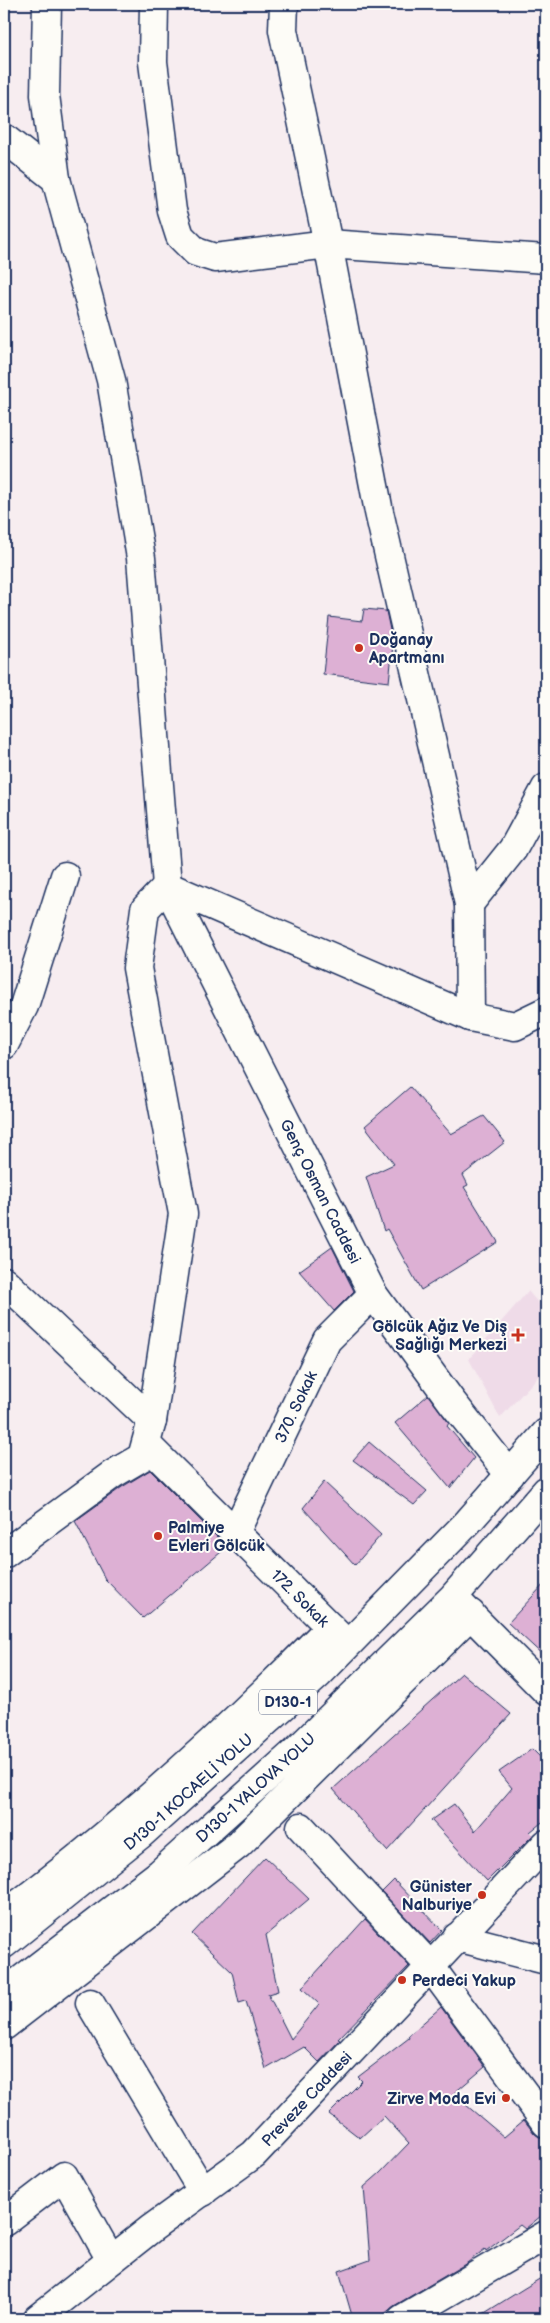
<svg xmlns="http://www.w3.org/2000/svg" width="550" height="2323" viewBox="0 0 550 2323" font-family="'Balsamiq Sans',sans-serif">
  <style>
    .built { fill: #efdbe8 }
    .building { fill: #ddb0d4; stroke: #1b2f5e }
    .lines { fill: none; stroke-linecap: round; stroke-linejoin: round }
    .minor-casing { stroke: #1b2f5e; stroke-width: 31 }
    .highway-casing { stroke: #1b2f5e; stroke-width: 31 }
    .minor { stroke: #fdfcf7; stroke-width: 28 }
    .highway { stroke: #fdfcf7; stroke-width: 28 }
    .poi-dot { fill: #c8321e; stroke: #fdfcf7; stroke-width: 2 }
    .labels { text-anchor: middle; stroke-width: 4; stroke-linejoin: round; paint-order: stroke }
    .shield { fill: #fdfcf7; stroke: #5f6c8c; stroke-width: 1 }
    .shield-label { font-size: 15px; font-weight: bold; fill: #1b2f5e }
    .poi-label { font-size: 16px; font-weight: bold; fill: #1b2f5e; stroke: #fdfcf7; text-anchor: start }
    .street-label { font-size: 16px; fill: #1b2f5e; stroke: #fdfcf7 }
  </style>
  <rect width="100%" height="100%" fill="#f7edf0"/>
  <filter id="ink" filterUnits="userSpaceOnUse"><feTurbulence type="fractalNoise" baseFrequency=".02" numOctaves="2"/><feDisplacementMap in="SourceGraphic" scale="10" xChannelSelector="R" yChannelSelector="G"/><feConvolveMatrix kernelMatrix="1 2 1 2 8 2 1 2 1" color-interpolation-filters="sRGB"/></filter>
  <g filter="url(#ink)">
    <path class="built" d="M 528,1291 L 546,1312 L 546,1368 L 500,1418 L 469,1359 Z"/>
    <g class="building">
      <path d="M 364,609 L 386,611 L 393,644 L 389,682 L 323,674 L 329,617 L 362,621 Z"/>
      <path d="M 410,1087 L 451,1134 L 484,1116 L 505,1142 L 463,1175 L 468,1185 L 464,1187 L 498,1242 L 421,1290 L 387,1229 L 384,1231 L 366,1177 L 394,1164 L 365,1126 Z"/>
      <path d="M 332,1247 L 354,1291 L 334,1311 L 299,1271 Z"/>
      <path d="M 428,1395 L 449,1423 L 447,1426 L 474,1458 L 450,1488 L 395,1423 Z"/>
      <path d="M 369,1442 L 427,1491 L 414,1505 L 353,1460 Z"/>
      <path d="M 150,1470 L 227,1547 L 143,1618 L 105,1579 L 75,1521 L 122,1487 Z"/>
      <path d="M 324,1482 L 381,1535 L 355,1565 L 303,1508 Z"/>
      <path d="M 546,1582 L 546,1658 L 508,1623 Z"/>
      <path d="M 462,1673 L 511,1714 L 387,1851 L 333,1789 Z"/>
      <path d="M 532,1749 L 546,1763 L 546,1819 L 530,1832 L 533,1835 L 487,1881 L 431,1820 L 454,1804 L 475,1831 L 512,1788 L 499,1772 Z"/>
      <path d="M 265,1857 L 309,1899 L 266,1935 L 278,1991 L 268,1994 L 291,2039 L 319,2004 L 302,1988 L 365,1919 L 409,1966 L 338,2039 L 340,2040 L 319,2062 L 304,2047 L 266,2069 L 246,2001 L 239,2003 L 232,1972 L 192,1934 Z"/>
      <path d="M 394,1880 L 442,1930 L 430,1943 L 382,1892 Z"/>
      <path d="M 441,2007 L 485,2067 L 453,2094 L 504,2137 L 524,2120 L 534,2133 L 539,2137 L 546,2138 L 546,2212 L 525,2229 L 520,2225 L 486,2251 L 485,2249 L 467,2263 L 394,2306 L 378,2319 L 353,2319 L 339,2271 L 370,2260 L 364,2187 L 380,2173 L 409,2143 L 384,2116 L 360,2138 L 329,2114 L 362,2081 L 358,2077 L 409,2038 L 408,2036 Z"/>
      <path d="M 546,2275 L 546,2319 L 475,2319 L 523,2289 Z"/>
    </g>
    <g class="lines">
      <g class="minor-casing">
        <g id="minor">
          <path d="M 47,4 L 45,95 L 56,179"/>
          <path d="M 154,4 L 153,62 L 172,211 L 180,236 L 196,252 L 215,258 L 328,244 L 546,259"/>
          <path d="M 284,4 L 283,30 L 328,244 L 379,512 L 469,904 L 470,1017"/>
          <path id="s1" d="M 4,138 L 56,179 L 111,380 L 141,558 L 167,886 L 373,1294 L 452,1402 L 510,1475"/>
          <path d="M 167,886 L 470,1017 L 515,1026 L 546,1011"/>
          <path d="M 469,904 L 513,849 L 546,788"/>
          <path d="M 4,1045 L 24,1006 L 65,876"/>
          <path d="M 4,1281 L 152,1421"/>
          <path id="s2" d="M 146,1444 L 343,1640"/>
          <path id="s3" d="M 235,1533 L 327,1340 L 373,1294"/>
          <path d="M 4,1554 L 113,1474 L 142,1457 L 152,1421 L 183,1214 L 137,968 L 145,909 L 167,886"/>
          <path d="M 457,1601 L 546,1691"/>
          <path d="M 301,1827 L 430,1966 L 546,2123"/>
          <path d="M 4,1915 C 120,1829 228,1730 330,1627"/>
          <path d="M 457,1937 L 546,1960"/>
          <path d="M 90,2003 L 203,2192"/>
          <path d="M 4,2026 L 238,1845 L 471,1614"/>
          <path d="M 4,2222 L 64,2176 L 111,2260"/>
          <path id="s4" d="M 37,2319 L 152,2228 L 254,2154 L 546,1844"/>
          <path d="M 402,2319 L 546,2235"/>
        </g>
      </g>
      <g class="highway-casing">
        <g id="highway">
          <path id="s5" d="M 4,1944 L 141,1834 L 319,1674 L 468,1522 L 546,1433"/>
          <path id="s6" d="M 4,1993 L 160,1873 L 296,1751 L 453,1597 L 546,1491"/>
        </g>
      </g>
      <use href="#minor" class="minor"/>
      <use href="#highway" class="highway"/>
    </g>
  </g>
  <g class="poi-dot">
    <circle cx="359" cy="648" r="5"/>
    <path d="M515.5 1327.5h5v5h5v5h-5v5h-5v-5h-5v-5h5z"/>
    <circle cx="158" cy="1536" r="5"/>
    <circle cx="482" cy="1895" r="5"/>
    <circle cx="402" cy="1980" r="5"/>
    <circle cx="506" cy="2098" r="5"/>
  </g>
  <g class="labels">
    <rect class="shield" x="259" y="1689.5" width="58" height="25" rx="4"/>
    <g class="shield-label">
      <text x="288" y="1707">D130-1</text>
    </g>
    <g class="poi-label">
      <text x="369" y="645">Doğanay<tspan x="369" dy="18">Apartmanı</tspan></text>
      <text x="507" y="1332" text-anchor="end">Gölcük Ağız Ve Diş<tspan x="507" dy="18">Sağlığı Merkezi</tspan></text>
      <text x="168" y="1533">Palmiye<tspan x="168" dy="18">Evleri Gölcük</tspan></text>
      <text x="472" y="1892" text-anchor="end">Günister<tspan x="472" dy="18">Nalburiye</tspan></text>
      <text x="412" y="1986">Perdeci Yakup</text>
      <text x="496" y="2104" text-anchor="end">Zirve Moda Evi</text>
    </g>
    <g class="street-label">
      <text dy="6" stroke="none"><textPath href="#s1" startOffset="1126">Genç Osman Caddesi</textPath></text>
      <text dy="6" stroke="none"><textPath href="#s3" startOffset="140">370. Sokak</textPath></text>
      <text dy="6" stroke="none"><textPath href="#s2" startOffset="218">172. Sokak</textPath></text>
      <text dy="6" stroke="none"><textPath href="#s6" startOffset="325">D130-1 YALOVA YOLU</textPath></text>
      <text dy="6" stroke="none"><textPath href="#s5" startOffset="239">D130-1 KOCAELİ YOLU</textPath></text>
      <text dy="6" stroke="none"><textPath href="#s4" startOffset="349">Preveze Caddesi</textPath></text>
    </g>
  </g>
  <rect width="550" height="2323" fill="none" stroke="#fdfcf7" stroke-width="20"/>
  <rect x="10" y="10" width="530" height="2303" fill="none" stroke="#1b2f5e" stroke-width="2" filter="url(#ink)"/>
</svg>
